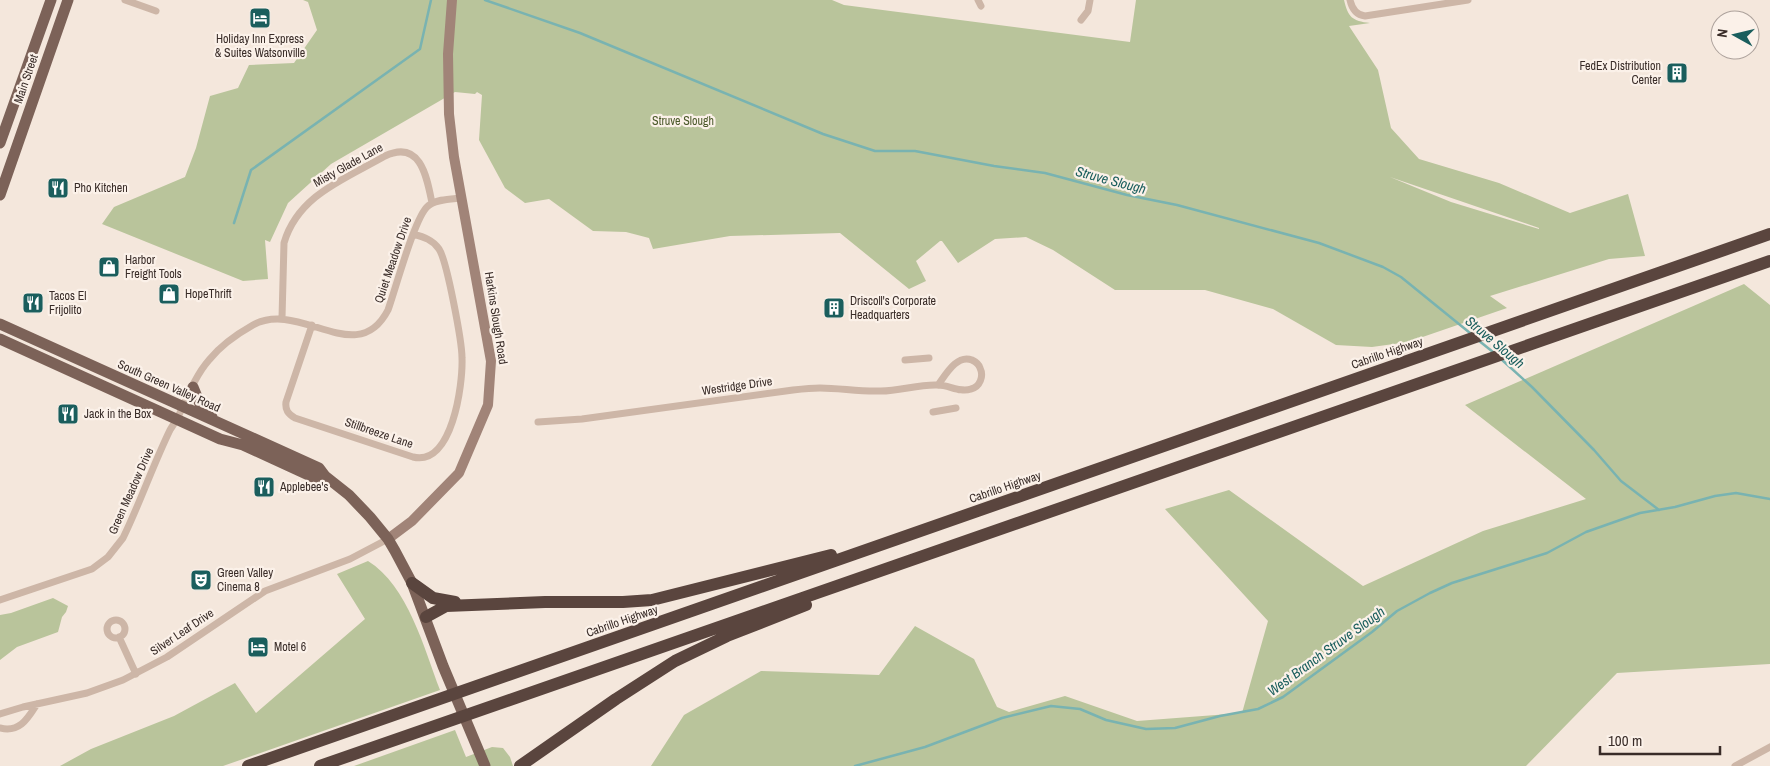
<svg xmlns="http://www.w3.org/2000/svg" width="1770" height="766" viewBox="0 0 1770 766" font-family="'Archivo Narrow',sans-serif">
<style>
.green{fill:#b9c49b;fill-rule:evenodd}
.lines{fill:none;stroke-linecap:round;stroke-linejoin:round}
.stream{stroke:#79b3b1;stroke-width:2.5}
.street{stroke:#cdb6a7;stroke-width:7}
.secondary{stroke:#a18478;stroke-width:10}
.primary{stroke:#7c6258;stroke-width:11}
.highway{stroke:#5a453e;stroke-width:12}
.labels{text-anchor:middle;stroke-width:4.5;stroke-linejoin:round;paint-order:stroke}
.poi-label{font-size:12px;fill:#392c28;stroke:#fbf1e9;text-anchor:start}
.street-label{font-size:12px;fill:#392c28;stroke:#fbf1e9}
.park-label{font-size:12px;fill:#4b592a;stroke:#fbf1e9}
.water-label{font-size:14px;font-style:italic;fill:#1a5e5d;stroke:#fbf1e9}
</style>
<rect width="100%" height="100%" fill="#f4e7dc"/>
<path class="green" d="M 303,0 L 832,0 L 844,5 L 1130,42 L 1136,0 L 1344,0 C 1348,17 1352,21 1370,23 L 1349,26 L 1378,70 L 1391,128 L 1419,159 L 1499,183 L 1570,213 L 1628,194 L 1645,256 L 1609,259 L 1490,296 L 1507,308 L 1408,342 L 1372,347 L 1336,345 L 1273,309 L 1205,290 L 1115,290 L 1053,250 L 1026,237 L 995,239 L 958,263 L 942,241 L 940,241 L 916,261 L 926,281 L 909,289 L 840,233 L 730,236 L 653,249 L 649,238 L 626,232 L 593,231 L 549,199 L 525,203 L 505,188 L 479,140 L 482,95 L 477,92 L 475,94 L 455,92 L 331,164 L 288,203 L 270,242 L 265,240 L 268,279 L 243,281 L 102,224 L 114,207 L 185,177 L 196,148 L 210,96 L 238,88 L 249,65 L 294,63 L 317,30 L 308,2 ZM 1390,177 L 1539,228 L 1539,229 L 1451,202 Z
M 1744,284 L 1770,305 L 1770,664 L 1617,673 L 1526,766 L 651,766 L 684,715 L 761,671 L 879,675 L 915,626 L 974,659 L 997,707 L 1009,712 L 1065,696 L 1137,721 L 1242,713 L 1268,621 L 1165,509 L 1229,490 L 1363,586 L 1483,531 L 1586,499 L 1465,405 Z
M 368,561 C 408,586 424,648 440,690 L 223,766 L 60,766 L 91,749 L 174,716 L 235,683 L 256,713 L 365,619 L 337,574 Z
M 53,598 L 68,606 L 66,612 L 62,617 L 58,632 L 17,647 L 0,660 L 0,615 L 11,613 Z
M 455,730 L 466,757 L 492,747 L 503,748 L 510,757 L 513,766 L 354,766 Z"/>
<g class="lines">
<path class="stream" d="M 485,0 L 580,33 L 823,134 L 875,151 L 915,151 L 994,166 L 1045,173 L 1127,195 L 1177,205 L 1319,243 L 1383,267 L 1401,277 L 1470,333
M 234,223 L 251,170 L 420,49 L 431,0
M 1478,340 L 1493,352
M 1501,359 L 1532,387 L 1594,450 L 1621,481 L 1659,510
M 855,766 L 925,747 L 1002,718 L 1051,706 L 1080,709 L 1106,720 L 1146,729 L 1175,728 L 1220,716 L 1258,709 L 1283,697 L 1372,632 L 1397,611 L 1430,593 L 1452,583 L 1547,553 L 1586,532 L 1640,513 L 1675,507 L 1715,496 L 1736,493 L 1770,499"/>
<path class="street" d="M 125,0 L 156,11
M 978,0 L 981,6
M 1350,0 C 1352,9 1356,15 1365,16 L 1468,0
M 1081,20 L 1088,11 L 1090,0
M 282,318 L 284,243 C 298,195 345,179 385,156 C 421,139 427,178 432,203
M 312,325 L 286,402 C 285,410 288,414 295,418 L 413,457 C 452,467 463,385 462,358 C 462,342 447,261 439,249 C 433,240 424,237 413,234
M 905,360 L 929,358
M 933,412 L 956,408
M 538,422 L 582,419 L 793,390 C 802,389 811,388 820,388 C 840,388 860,392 881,391 C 900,391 919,384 938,385 C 949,385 960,393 971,389 C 980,387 984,376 980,368 C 979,364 976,362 972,360 C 957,354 946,374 938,385
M 0,600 L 92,569 L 108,557 L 123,538 C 140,503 153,465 170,430 C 173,425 176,421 178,417 C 187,398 195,376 209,360 C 221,345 237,334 253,325 C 300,299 357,370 388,310 C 395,291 415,216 428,206 C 436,199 451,199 461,198
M107 629a9 9 0 1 1 18 0a9 9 0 1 1-18 0Z
M 119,637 L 136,674
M 0,714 L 23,707 L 87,693 L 123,680 L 167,657 L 265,591 L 350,559 L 388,539
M 0,728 C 20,733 28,718 37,704
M 1735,766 L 1770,747"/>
<path class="secondary" d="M 388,539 L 412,521 L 459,473 L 488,405 L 491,361 L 454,157 L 449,114 L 448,54 L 452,0"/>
<path class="primary" d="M 0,143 L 51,0
M 0,195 L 68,0
M 0,324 L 319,468 L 325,476 L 349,495 L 370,517 L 388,539 L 395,551 L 412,583 L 443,666 L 485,766
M 0,339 L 220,439 L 243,445 L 315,478 L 325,476
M 193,387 L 200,404 L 212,417"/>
<path class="highway" d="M 412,583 L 433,598 L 455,602
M 426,617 L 446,606 L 545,602 L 623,602 L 652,600 L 831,555
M 248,766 L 1770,234
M 320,766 L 1770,261
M 520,766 L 616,699 L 675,661 L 727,636 L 806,605"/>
</g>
<defs>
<g id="hotel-square" transform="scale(1.125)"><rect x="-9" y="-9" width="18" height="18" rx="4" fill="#1a5e5d" stroke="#fbf1e9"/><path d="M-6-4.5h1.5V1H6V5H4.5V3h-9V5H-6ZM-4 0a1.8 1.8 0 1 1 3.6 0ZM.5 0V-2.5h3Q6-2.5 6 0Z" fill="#fff"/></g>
<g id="building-square" transform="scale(1.125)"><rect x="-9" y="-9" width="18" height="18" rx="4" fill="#1a5e5d" stroke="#fbf1e9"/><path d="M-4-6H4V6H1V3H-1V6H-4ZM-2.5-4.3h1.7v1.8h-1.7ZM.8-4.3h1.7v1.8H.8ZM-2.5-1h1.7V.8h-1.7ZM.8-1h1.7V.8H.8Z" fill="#fff"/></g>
<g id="restaurant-square" transform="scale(1.125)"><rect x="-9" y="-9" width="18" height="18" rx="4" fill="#1a5e5d" stroke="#fbf1e9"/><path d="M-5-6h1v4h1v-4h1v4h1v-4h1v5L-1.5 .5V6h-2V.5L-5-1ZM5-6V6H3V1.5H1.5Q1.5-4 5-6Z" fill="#fff"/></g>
<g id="shop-square" transform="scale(1.125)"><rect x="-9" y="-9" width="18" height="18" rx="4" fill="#1a5e5d" stroke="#fbf1e9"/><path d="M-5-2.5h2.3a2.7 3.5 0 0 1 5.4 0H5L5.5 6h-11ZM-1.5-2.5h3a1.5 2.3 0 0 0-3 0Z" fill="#fff"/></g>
<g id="theatre-square" transform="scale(1.125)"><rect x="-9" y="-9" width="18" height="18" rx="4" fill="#1a5e5d" stroke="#fbf1e9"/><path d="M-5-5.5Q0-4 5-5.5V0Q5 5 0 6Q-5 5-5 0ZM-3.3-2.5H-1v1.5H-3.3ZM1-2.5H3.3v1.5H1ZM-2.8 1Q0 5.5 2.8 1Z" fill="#fff"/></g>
</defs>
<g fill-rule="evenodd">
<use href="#hotel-square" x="260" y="18"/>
<use href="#building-square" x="1677" y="73"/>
<use href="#restaurant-square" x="58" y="188"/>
<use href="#shop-square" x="109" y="267"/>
<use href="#shop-square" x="169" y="294"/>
<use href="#restaurant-square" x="33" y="303"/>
<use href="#building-square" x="834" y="308"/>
<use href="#restaurant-square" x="68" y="414"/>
<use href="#restaurant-square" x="264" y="487"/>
<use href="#theatre-square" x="201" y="580"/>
<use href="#hotel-square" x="258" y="647"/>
</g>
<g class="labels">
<g class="poi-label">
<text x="260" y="43" text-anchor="middle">Holiday Inn Express<tspan x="260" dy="14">&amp; Suites Watsonville</tspan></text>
<text x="1661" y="70" text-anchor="end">FedEx Distribution<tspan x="1661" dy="14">Center</tspan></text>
<text x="74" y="192">Pho Kitchen</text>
<text x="125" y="264">Harbor<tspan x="125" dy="14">Freight Tools</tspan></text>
<text x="185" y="298">HopeThrift</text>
<text x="49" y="300">Tacos El<tspan x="49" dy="14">Frijolito</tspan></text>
<text x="850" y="305">Driscoll's Corporate<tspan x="850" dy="14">Headquarters</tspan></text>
<text x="84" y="418">Jack in the Box</text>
<text x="280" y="491">Applebee's</text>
<text x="217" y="577">Green Valley<tspan x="217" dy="14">Cinema 8</tspan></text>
<text x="274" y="651">Motel 6</text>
</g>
<g class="street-label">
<text transform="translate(26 79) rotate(-71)" y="4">Main Street</text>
<text transform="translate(348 165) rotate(-29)" y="4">Misty Glade Lane</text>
<text transform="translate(393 260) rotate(-71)" y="4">Quiet Meadow Drive</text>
<text transform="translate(496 318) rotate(81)" y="4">Harkins Slough Road</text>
<text transform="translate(1387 353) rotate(-19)" y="4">Cabrillo Highway</text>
<text transform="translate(169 386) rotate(24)" y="4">South Green Valley Road</text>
<text transform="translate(737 386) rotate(-8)" y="4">Westridge Drive</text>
<text transform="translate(379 433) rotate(19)" y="4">Stillbreeze Lane</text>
<text transform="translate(1005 487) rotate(-19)" y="4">Cabrillo Highway</text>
<text transform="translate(131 491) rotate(-66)" y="4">Green Meadow Drive</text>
<text transform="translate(622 621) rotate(-19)" y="4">Cabrillo Highway</text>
<text transform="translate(182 632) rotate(-34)" y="4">Silver Leaf Drive</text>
</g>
<g class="park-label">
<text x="683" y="125">Struve Slough</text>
</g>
<g class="water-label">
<text transform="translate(1111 180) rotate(15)" y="5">Struve Slough</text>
<text transform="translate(1495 342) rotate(40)" y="5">Struve Slough</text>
<text transform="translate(1326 651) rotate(-36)" y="5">West Branch Struve Slough</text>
</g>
</g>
<g transform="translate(1735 35) rotate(278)"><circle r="24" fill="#fbf1e9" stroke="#ada29c"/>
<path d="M0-4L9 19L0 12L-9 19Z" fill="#1a5e5d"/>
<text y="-8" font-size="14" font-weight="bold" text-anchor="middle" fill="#392c28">N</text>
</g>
<path d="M1600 746v8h120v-8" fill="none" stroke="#392c28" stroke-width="2.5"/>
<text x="1608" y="746" font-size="15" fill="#392c28" stroke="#fbf1e9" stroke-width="4" paint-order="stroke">100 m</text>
</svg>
